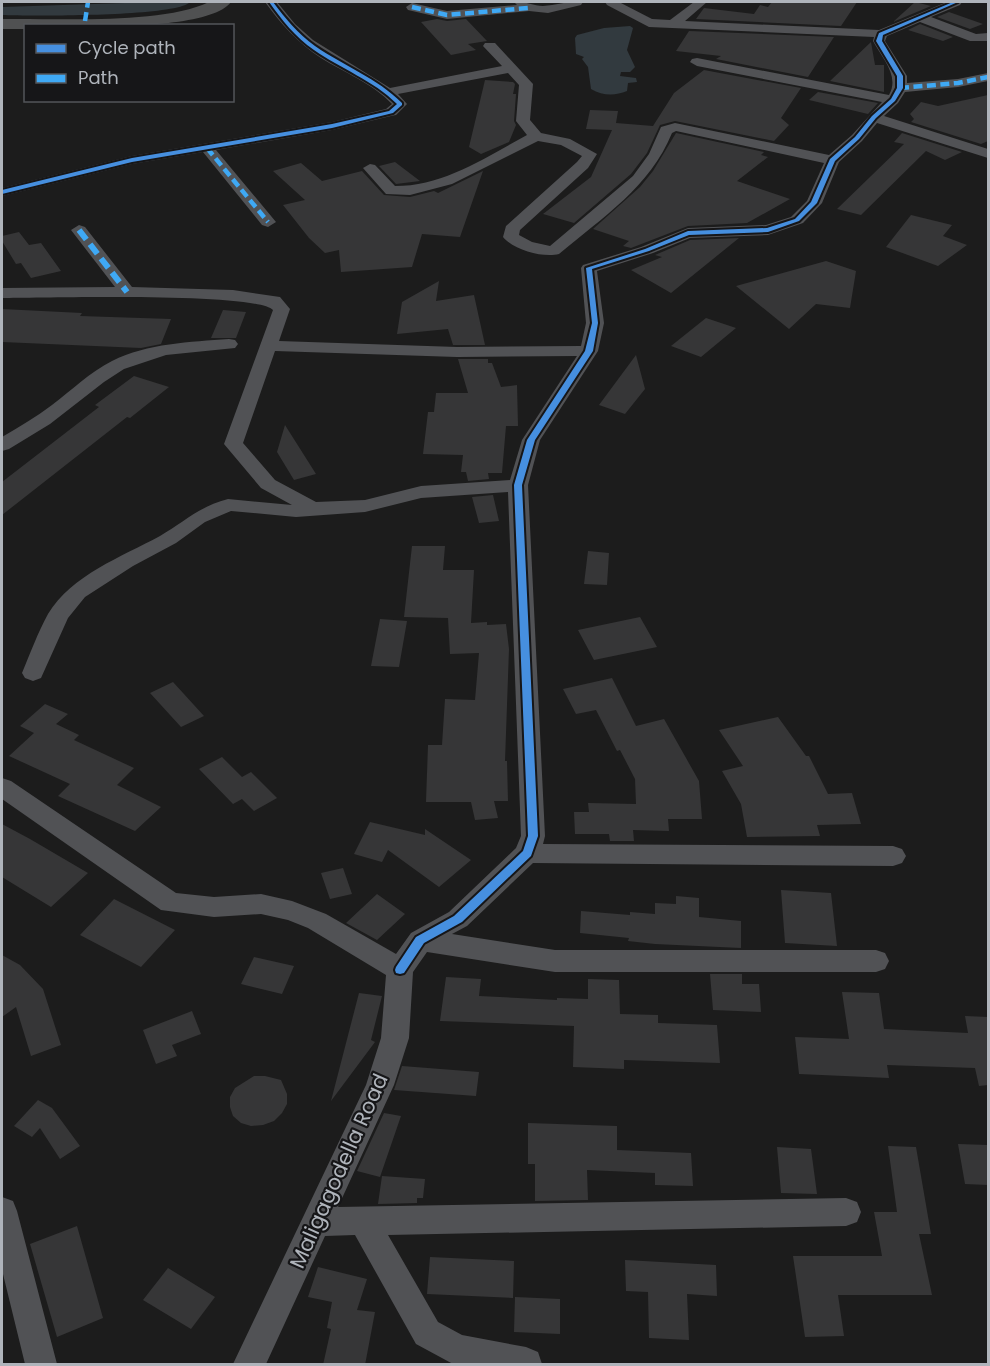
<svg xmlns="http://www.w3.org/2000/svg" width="990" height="1366" viewBox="0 0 990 1366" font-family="Poppins,sans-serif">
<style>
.water{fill:#323a3f}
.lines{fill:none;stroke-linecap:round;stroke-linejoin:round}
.canal{fill:#323a3f;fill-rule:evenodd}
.building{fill:#363637}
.street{fill:#515255;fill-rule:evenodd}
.secondary{fill:#505152;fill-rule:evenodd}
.quiet-far1{stroke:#3fa9f5;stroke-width:4.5;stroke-dasharray:9 4.5;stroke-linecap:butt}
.quiet{stroke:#3fa9f5;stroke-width:6;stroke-dasharray:12 6;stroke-linecap:butt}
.cycleway-casing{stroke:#161618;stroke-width:4}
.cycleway{fill:#468fdf;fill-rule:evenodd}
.labels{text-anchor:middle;stroke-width:4.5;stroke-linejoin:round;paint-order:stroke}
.near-street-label{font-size:21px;fill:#afb4bb;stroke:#161618}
</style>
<rect width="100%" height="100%" fill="#1c1c1c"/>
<path class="water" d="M 630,26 L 633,28 L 627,50 L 635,67 L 630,72 L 621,72 L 620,76 L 636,78 L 637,82 L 628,83 L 627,91 C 615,96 603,96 591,89 L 588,67 L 582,59 L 584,57 L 576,54 L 575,38 L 577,35 L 604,28 Z"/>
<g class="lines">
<path class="canal" d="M 155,2 L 190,2 C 177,17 29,16 2,15 L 2,7 Z"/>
</g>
<path class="building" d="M 772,2 L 857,2 L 841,26 L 696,19 L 704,8 L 754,14 L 760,5 L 768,7 Z
M 915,2 L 931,6 L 893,22 Z
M 949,12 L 983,24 L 970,29 L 937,17 Z
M 437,19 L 447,21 L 466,19 L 487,41 L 468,44 L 476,50 L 451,55 L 421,22 Z
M 920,24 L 953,37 L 943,41 L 908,30 Z
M 689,31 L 834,37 L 808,77 L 716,59 L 721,56 L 676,51 Z
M 871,42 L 875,65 L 884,65 L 884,92 L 830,81 Z
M 704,70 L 801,88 L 781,118 L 789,125 L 774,141 L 675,121 L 660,125 L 647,153 L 631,174 L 574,223 L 543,214 L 591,177 L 612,130 L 586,129 L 590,110 L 618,111 L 616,123 L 653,126 L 674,93 Z
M 485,80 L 513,82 L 515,84 L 513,94 L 516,94 L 514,121 L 516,125 L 509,142 L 481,154 L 469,147 Z
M 818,92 L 878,103 L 868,114 L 809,100 Z
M 988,95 L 988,141 L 981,144 L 911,122 L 914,119 L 910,114 L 921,102 L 938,106 Z
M 676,133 L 764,152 L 761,155 L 768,157 L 737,181 L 790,199 L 747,223 L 688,226 L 631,248 L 623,246 L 629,241 L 593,229 L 640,187 L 653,171 Z
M 902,133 L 962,152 L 945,160 L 926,151 L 861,215 L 837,209 L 904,144 L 894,142 Z
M 395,162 L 420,181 L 396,184 L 379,166 Z
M 301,163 L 322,181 L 362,171 L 384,195 L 410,197 L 434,191 L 438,193 L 483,171 L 460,237 L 422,234 L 412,267 L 341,272 L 339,250 L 325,253 L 309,238 L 283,205 L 305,200 L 273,171 Z
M 911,215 L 952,225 L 943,236 L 967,245 L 938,266 L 886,247 Z
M 19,232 L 29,245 L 41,243 L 61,271 L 31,278 L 21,263 L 16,264 L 2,241 L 2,236 Z
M 739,238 L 671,293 L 631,270 L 662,257 L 655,255 L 690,240 Z
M 826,261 L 856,271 L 850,308 L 816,304 L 789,329 L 736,286 Z
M 439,281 L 436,301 L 474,295 L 485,345 L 453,345 L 448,329 L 397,334 L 402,302 Z
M 2,309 L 82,313 L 80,316 L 171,319 L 161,344 L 141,348 L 2,342 Z
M 223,310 L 246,312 L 236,338 L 211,338 Z
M 706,318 L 736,328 L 701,357 L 671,346 Z
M 636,355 L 645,389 L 625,414 L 599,405 Z
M 458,359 L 488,359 L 488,363 L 492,363 L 501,387 L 517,385 L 518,426 L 506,426 L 502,473 L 488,473 L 489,479 L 468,481 L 466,472 L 461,472 L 463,455 L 423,454 L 428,412 L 434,412 L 436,393 L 468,393 Z
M 134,376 L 169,387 L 130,418 L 127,417 L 2,515 L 2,482 L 99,407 L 95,405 Z
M 285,425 L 316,474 L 294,480 L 277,452 Z
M 493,495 L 499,521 L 479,523 L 472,497 Z
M 412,546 L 445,546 L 443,570 L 474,570 L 471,623 L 487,622 L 487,625 L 506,624 L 509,649 L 505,761 L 507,761 L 508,801 L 494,801 L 498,818 L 475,820 L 471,802 L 426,802 L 428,745 L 442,745 L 445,699 L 475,700 L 479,653 L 450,654 L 448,618 L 404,617 Z
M 588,551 L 609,553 L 607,585 L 584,584 Z
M 640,617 L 657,647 L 594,660 L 578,630 Z
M 380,619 L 407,621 L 399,667 L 371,666 Z
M 612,678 L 636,726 L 664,719 L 699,781 L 702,819 L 668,819 L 669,831 L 633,830 L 634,841 L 610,841 L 609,834 L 575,834 L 574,812 L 589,812 L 588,803 L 636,804 L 635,779 L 620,750 L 617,751 L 596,710 L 576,714 L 563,689 Z
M 173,682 L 204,716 L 181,727 L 150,693 Z
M 45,704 L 68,714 L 56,724 L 79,735 L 74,740 L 134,768 L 117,785 L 161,807 L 135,831 L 58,796 L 70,784 L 9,756 L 34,733 L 20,726 Z
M 778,717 L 806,756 L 809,756 L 828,794 L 852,793 L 861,824 L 817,825 L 820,836 L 747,837 L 741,804 L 722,771 L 743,766 L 719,730 Z
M 222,757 L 242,777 L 251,772 L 277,798 L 254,811 L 242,799 L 233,804 L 199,769 Z
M 370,822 L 425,835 L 425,829 L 471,860 L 439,887 L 388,850 L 382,862 L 354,854 Z
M 2,824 L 30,839 L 88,873 L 51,907 L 2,877 Z
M 343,868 L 352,894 L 330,899 L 321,873 Z
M 781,890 L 831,893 L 837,946 L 785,943 Z
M 377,894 L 405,914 L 377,940 L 346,923 Z
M 676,896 L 699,898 L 699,917 L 741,921 L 741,948 L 655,944 L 628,941 L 629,938 L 580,933 L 581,911 L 630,915 L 630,912 L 655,914 L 655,903 L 676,904 Z
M 114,899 L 175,930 L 141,967 L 80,935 Z
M 2,955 L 20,965 L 43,989 L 61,1045 L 31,1056 L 16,1007 L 2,1017 Z
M 254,957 L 294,966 L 282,994 L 241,984 Z
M 710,974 L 742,974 L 742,984 L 759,984 L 761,1012 L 713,1010 Z
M 446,977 L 481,979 L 479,996 L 557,1000 L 557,998 L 588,999 L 588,979 L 619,980 L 620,1014 L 658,1015 L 658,1023 L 717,1025 L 720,1063 L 624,1060 L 624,1069 L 573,1067 L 574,1026 L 440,1021 Z
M 842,992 L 879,993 L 884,1029 L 968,1033 L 965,1016 L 988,1017 L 988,1085 L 979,1086 L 975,1068 L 887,1065 L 889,1078 L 799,1074 L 795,1037 L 849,1039 Z
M 359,993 L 382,996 L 371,1040 L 375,1042 L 331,1101 Z
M 192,1011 L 201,1034 L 172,1045 L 177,1056 L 156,1064 L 143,1030 Z
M 402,1066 L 479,1072 L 476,1096 L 394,1090 Z
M 254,1076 L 265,1076 L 281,1080 L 287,1094 L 287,1104 L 282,1113 L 274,1121 L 263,1125 L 251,1126 L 241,1123 L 233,1116 L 230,1107 L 230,1097 L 235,1088 Z
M 38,1100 L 52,1108 L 80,1146 L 60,1159 L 40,1128 L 32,1137 L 14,1126 Z
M 384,1113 L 401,1116 L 380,1177 L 357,1171 Z
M 528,1123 L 617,1126 L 617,1150 L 691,1153 L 693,1186 L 655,1185 L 655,1173 L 587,1170 L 588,1200 L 535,1201 L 535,1164 L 528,1164 Z
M 958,1144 L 988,1145 L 988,1185 L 965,1184 Z
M 888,1146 L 916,1147 L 931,1234 L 919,1234 L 932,1295 L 838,1295 L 844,1336 L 805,1337 L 793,1256 L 882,1256 L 874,1212 L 897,1212 Z
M 777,1147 L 811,1149 L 817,1194 L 781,1193 Z
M 382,1176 L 425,1179 L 423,1198 L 417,1198 L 417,1203 L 378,1204 Z
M 77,1226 L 103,1318 L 57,1337 L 30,1244 Z
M 430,1257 L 514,1261 L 513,1298 L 427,1294 Z
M 625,1260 L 716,1265 L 717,1296 L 687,1294 L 689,1340 L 649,1338 L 648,1292 L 626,1291 Z
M 318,1267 L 367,1279 L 357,1310 L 375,1312 L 365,1365 L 323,1365 L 331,1329 L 327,1328 L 332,1302 L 308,1297 Z
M 168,1268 L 215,1297 L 191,1329 L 143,1300 Z
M 515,1297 L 560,1299 L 560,1334 L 514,1332 Z"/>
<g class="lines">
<path class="street" d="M 265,2 L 277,2 L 295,24 L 313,40 L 390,88 L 502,66 L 483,46 L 485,43 L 495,43 L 533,84 L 530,120 L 541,133 L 570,139 L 597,154 L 588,168 L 520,230 L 519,235 L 532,242 L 550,246 L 633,176 L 649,154 L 661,127 L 675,123 L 829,155 L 852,135 L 882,102 L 697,66 L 690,62 L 692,59 L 697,58 L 889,95 C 900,76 882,58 873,41 L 874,37 L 649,27 L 607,5 L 605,2 L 619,2 L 652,19 L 670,20 L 694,2 L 707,2 L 685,21 L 879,30 L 947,2 L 962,2 L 960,5 L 931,17 L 976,34 L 988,33 L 988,41 L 970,41 L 920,22 L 887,36 L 885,41 L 907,76 L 907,83 L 958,79 L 988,73 L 988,81 L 958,87 L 905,92 L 898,103 L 884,116 L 988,149 L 988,158 L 877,123 L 862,141 L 839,162 L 822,203 L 803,223 L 768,235 L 690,238 L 653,253 L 597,271 L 604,323 L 598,351 L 540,440 L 528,485 L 545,836 L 543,844 L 893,846 L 902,849 L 906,856 L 902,863 L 893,866 L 533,863 L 467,926 L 452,934 L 555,950 L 876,950 L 885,953 L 889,961 L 885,969 L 876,972 L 555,972 L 427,952 L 413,972 L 409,1038 L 394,1085 L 338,1207 L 846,1198 L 857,1202 L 861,1212 L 857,1222 L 846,1226 L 388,1235 L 438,1322 L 462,1335 L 526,1347 L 538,1352 L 542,1364 L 453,1364 L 416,1344 L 355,1235 L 325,1236 L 266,1364 L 233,1364 L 366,1085 L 381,1038 L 386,975 L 308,928 L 288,920 L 261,914 L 214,917 L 161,910 L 2,799 L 2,778 L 11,781 L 176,893 L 214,897 L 261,894 L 292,901 L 326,914 L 396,954 L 411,933 L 449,912 L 516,848 L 521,836 L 508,492 L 421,498 L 365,512 L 296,517 L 231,511 L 205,522 L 176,543 L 133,566 L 85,597 L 68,618 L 41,678 L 33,681 L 25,678 L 22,673 C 30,654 38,632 48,614 C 72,575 121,557 160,536 C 184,522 200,506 228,499 L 292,505 L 261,488 L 224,444 L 273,310 C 255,292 40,298 2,298 L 2,288 L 115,287 L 71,230 L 79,225 L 85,227 L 132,287 L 233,290 L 280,297 L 290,309 L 279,341 L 457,347 L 581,346 L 586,323 L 581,268 L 583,265 L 641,247 L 688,228 L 766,225 L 791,217 L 807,201 L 824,163 L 676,131 L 672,133 C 650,187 603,217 559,254 C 543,258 514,250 503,237 L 506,226 L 577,162 L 582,156 L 561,145 L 538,141 L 452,184 L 410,195 L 386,194 L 363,168 L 370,164 L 375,165 L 395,186 C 444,186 486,157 527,135 L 516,121 L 519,85 L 508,73 L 398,94 L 407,104 L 396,115 L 391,116 L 332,130 L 216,150 L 276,222 L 268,227 L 262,225 L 203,152 L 132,164 L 2,196 L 2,188 L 132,156 L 332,122 L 386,109 L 392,104 C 372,83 345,73 321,58 C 298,43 281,24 265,2 ZM 275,351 L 457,357 L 577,356 L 522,440 L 510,480 L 421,486 L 365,500 L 316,502 L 275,480 L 243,443 Z
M 514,2 C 524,1 533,6 543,6 C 557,5 569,1 583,2 L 581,5 L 548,13 L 529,11 L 447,19 L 408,10 L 406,7 L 412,3 L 447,11 L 517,5 Z
M 229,339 L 235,340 L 238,344 L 235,348 L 166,355 L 124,369 L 104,382 L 50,424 L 9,449 L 2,451 L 2,437 C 19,427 36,417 52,405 C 72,390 90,372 112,361 C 148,343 190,342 229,339 Z
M 2,1197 L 13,1201 L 17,1211 L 57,1364 L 25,1364 L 2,1270 Z"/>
<path class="secondary" d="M 209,2 L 231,2 C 208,33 65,26 26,26 L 26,29 L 2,29 L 2,19 C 58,18 161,25 209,2 Z"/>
<path class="quiet-far1" d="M 412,7 L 447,15 L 528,8
M 85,21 L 88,2
M 900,88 L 958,83 L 988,77
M 207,148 L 268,222"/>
<path class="quiet" d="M 79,230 L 127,292"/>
<g class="cycleway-casing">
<path id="cycleway" d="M 269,2 L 273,2 C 285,18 298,34 315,46 C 344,66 377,78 402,103 L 402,105 L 393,113 L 332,128 L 132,162 L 2,194 L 2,190 L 132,158 L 332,124 L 389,111 L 397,104 C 373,80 341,69 314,50 C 295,37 282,20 269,2 Z
M 953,2 L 958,2 L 883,35 L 882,41 L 903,76 L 903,88 L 895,101 L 876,118 L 859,139 L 835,161 L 817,203 L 799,221 L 768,232 L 689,235 L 649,251 L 592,269 L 598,323 L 593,351 L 535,440 L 522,485 L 538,836 L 531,856 L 462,922 L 424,943 L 404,973 L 400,974 L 396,973 L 395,970 L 396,967 L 416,937 L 454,916 L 523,851 L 528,836 L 514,485 L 527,440 L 585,351 L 592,323 L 586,268 L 645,249 L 688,231 L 767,228 L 795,219 L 811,202 L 830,159 L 855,137 L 872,116 L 891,99 L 897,88 L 897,76 L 876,41 L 879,33 Z"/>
</g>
<use href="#cycleway" class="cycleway"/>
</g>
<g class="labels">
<g class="near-street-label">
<text transform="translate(339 1171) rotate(-66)" y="7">Maligagodella Road</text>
</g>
</g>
<rect width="990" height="1366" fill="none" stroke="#afb4bb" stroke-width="6"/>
<rect x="24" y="24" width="210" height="78" fill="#161618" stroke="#535559" stroke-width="1.5"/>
<rect x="36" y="44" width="30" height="9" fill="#468fdf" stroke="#535559" stroke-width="1.5"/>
<text x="78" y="54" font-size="18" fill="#afb4bb">Cycle path</text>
<rect x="36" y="74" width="30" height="9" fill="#3fa9f5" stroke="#535559" stroke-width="1.5"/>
<text x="78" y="84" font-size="18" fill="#afb4bb">Path</text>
</svg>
